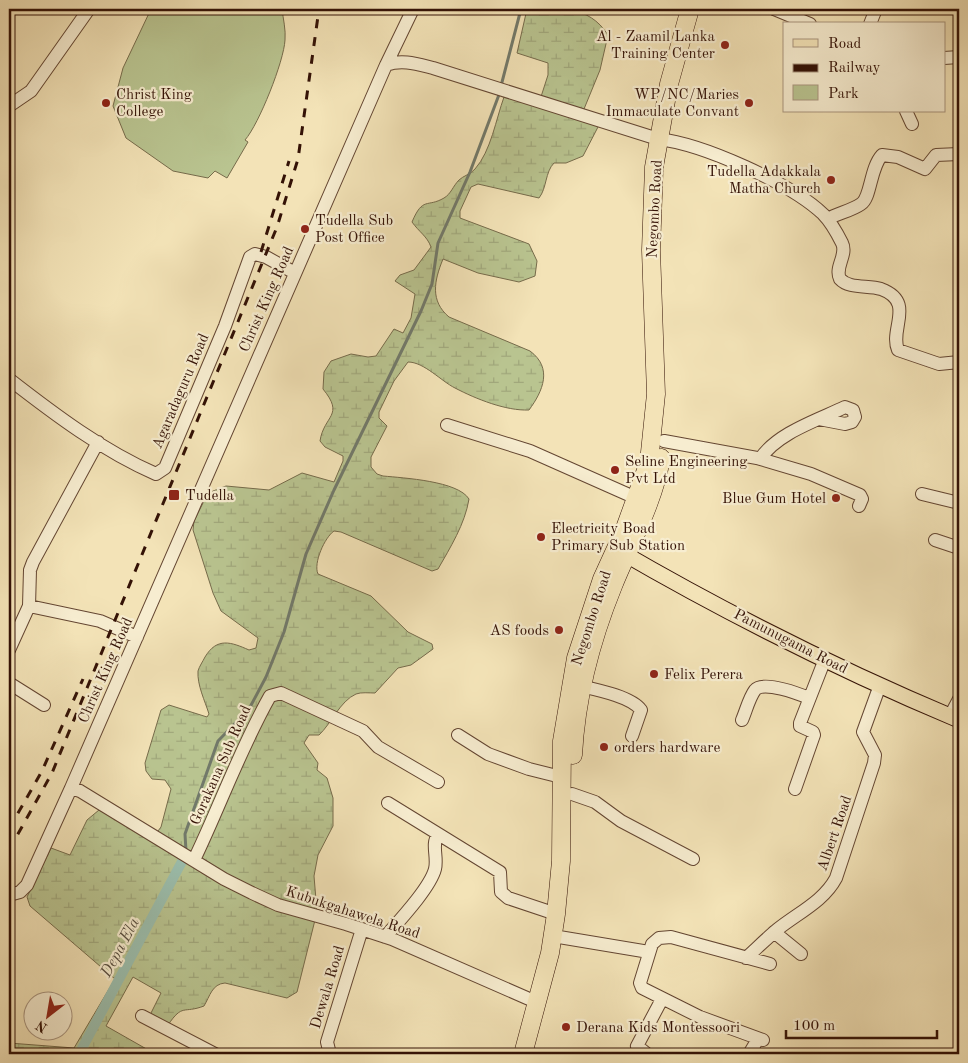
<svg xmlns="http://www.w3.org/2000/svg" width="968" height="1063" viewBox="0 0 968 1063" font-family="'Old Standard TT',serif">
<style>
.wetland{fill:url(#wetland-marsh);stroke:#766b4b}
.park{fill:#b9c490;stroke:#766b4b}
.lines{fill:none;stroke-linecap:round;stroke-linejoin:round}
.stream{stroke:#72796a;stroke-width:3}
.canal{stroke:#9bbead;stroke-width:10}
.minor-casing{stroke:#644632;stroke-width:14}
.major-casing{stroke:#341206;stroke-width:17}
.highway-casing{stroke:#341206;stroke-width:19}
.minor{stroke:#f7edd0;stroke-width:12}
.major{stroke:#f3e3b7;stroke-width:15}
.highway{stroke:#f3e3b7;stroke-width:18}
.rail{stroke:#341206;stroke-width:3;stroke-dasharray:9 9;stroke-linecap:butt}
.poi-dot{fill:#8f2418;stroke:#f7edd0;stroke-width:2}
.labels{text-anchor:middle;stroke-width:4.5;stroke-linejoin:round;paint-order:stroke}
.poi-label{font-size:15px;fill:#341206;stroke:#f7edd0;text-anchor:start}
.street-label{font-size:15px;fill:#341206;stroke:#f7edd0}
.water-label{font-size:16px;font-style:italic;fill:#584e40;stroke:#f7edd0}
</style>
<defs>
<pattern id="wetland-marsh" width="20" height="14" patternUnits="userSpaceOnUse" patternTransform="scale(1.25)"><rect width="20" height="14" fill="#b9c490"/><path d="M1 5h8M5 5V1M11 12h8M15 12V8" fill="none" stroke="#a0a77b"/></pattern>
</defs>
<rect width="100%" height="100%" fill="#f3e3b7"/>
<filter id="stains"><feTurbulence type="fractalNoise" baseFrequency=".004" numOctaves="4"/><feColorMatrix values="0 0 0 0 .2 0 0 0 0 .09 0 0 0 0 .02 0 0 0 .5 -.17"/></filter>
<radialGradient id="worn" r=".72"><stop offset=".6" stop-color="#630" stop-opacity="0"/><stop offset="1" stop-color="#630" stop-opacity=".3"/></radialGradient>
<path class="wetland" d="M 527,9 C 559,9 588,4 608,35 L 600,70 L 584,109 L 598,127 L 583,156 L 566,163 L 554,163 C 545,172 547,188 539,198 L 478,184 L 471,187 L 460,211 L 460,218 L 529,244 L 537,261 L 535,276 L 519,282 L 478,273 L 443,259 C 434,281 430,301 449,317 L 530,351 C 553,368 543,391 529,410 C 506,411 476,399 455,388 C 441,381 424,362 408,362 L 394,381 L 379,412 L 379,418 L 387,426 L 371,457 L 371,467 L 377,474 L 383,476 C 404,478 458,481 469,499 C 465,524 450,548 438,569 L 432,571 L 341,532 L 334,531 C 325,537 313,563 318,574 L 371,596 L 408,632 L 432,644 L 433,649 L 411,665 L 398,668 L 375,693 C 369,693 361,692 356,694 C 340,701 331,724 319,735 L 309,735 L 304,743 L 318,763 L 317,770 L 327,778 L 333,798 L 333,826 L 318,855 L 314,876 L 317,912 L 297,992 L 287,998 L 225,983 C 212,984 210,996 204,1006 C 183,1014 183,1003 168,1025 L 150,1015 L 161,993 L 133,977 L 106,1026 L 150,1051 L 150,1054 L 9,1054 L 9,1043 L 74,1048 L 115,979 L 30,906 L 27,897 L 51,848 L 70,855 L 87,820 L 99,810 L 152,839 L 161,827 L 171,789 L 165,780 L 152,779 L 146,771 L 145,763 L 161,710 L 169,705 L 207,717 L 209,714 C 205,701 197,685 198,671 C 199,667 203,661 205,657 C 217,637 231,642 249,650 L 256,648 L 258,638 L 221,611 L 213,593 L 193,530 L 194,521 L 208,493 L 226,486 L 269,490 L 302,473 L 334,482 L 343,461 L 343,456 L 325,447 L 320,441 C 324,415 345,416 323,389 L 324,372 L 331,361 L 351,354 L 368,357 L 376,356 L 394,329 L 403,333 L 411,318 L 415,294 L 395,281 L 400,275 L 414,270 L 431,247 C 427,236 419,232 412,222 C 423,196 427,208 444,198 C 451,194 453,186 459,180 C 463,176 471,174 475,169 C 491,151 496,119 504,97 L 538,106 L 548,75 L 548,63 L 517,53 Z"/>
<path class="park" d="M 151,9 L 282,9 C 283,18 286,30 285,40 C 284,61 259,124 245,140 L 248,142 L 227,178 L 215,171 L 208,178 L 173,171 L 126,138 L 113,106 L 123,68 Z"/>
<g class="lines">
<path class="stream" d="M 501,86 L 521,9
M 186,851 L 185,834 L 218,741 L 249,709 L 266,677 L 284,632 L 306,554 L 334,490 L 421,311 L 432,284 L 438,243 L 470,172 L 500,92"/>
<path class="canal" d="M 79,1054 L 186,854"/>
<g class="minor-casing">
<path id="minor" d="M 774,9 L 810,24
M 870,24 L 876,9
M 944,58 L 959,57
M 386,65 L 413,9
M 9,106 L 31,91 L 89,9
M 906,111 L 912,124
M 828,219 C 838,213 851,211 861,204 C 871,198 870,168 882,155 L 898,157 L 925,169 L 936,155 L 959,154
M 9,379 C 54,414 103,451 156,474 L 165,468 L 225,326 L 250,257 L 255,254 L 266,257 L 295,273
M 447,425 L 530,451 L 636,498
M 664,441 L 757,458 L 811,474 L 860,495 L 862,499 L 859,506
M 760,459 C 777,433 818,420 845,407 L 853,410 L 855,417 L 852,422 L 845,424 L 819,419
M 922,494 L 959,503
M 935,540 L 959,548
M 29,606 L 100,621 L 137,637
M 9,650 L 29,606 L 30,570 L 33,562 L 98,442
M 9,683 L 44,705
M 576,685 C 593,689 631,696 641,710 L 632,736
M 950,716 L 959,699
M 742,720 C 746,711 749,698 755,690 C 763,680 799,694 809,698
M 458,735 L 488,754 L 529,769 L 561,777
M 71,788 L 386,65 C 402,59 417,64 433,68 L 658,139 C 703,144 790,183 823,214 C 831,222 837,233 842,243 C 848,255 834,267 840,279 C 849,289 868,285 881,289 C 916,302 889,329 898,350 L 939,364 L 959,362
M 795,789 L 814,735 L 813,732 L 800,726 L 800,723 L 825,659
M 572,794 L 595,802 L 621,821 L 693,859
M 388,803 L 500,872 L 501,892 L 508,898 L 556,914
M 194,860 C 220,806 240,749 270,696 L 281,693 L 363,731 L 378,747 L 438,782
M 9,895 L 20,892 L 27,885 L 71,788 L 80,791 L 224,879 L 252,893 L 278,905 L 346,924 L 392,939 L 536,1002
M 774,932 L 801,954
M 553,936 L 649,952
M 385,937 C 399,921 430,888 435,869 C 438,857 431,844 438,835
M 746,958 C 757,948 767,938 778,929 C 798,913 824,901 836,878 L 874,763 L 875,755 L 863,732 L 880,685
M 142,1016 L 215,1054
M 763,1040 L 700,1017 L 642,988 L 640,983 L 652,944 L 659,938 L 671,937 L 770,964
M 330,1054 L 327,1042 L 362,929
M 647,1054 L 637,1046 L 662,999
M 749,1054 L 758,1039"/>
</g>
<g class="major-casing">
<path id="major" d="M 616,549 C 726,613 842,671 959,720"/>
</g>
<g class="highway-casing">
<path id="highway" d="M 573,755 C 576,698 591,640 613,586 C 629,546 654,502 661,458
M 523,1054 L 550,953 L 556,914 L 561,861 L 562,741 L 576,658 L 602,579 L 624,531 L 649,462 L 656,394 L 651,250 L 654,167 L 669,84 L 690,9"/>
</g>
<use href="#minor" class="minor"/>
<use href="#major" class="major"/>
<use href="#highway" class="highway"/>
<path class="rail" d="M 261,252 L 289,161
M 9,829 L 42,771 L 83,679
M 9,850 L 52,773 L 277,227 L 298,159 L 319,9"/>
</g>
<g class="poi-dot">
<circle cx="725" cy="45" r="5"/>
<circle cx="106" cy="103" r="5"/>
<circle cx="749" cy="103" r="5"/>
<circle cx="831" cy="180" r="5"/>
<circle cx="305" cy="229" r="5"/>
<circle cx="615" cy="470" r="5"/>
<rect x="168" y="489" width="12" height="12" rx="2.5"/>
<circle cx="836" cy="498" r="5"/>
<circle cx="541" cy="537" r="5"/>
<circle cx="559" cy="630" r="5"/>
<circle cx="654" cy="674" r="5"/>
<circle cx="604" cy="747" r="5"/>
<circle cx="566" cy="1027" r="5"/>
</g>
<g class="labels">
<g class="poi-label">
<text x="715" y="41" text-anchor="end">Al - Zaamil Lanka<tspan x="715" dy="17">Training Center</tspan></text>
<text x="116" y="99">Christ King<tspan x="116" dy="17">College</tspan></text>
<text x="739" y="99" text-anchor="end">WP/NC/Maries<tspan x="739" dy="17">Immaculate Convant</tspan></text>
<text x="821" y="176" text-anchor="end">Tudella Adakkala<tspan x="821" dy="17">Matha Church</tspan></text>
<text x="315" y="225">Tudella Sub<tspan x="315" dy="17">Post Office</tspan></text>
<text x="625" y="466">Seline Engineering<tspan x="625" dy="17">Pvt Ltd</tspan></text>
<text x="185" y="500">Tudella</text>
<text x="826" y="503" text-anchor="end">Blue Gum Hotel</text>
<text x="551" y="533">Electricity Boad<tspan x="551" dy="17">Primary Sub Station</tspan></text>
<text x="549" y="635" text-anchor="end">AS foods</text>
<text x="664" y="679">Felix Perera</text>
<text x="614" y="752">orders hardware</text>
<text x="576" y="1032">Derana Kids Montessoori</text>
</g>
<g class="street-label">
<text transform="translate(654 209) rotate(-87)" y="5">Negombo Road</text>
<text transform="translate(266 299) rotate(-66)" y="5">Christ King Road</text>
<text transform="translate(180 391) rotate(-67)" y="5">Agaradaguru Road</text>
<text transform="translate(591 618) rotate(-72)" y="5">Negombo Road</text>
<text transform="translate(791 641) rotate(27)" y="5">Pamunugama Road</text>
<text transform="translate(105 670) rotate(-66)" y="5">Christ King Road</text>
<text transform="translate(220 765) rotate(-66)" y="5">Gorakana Sub Road</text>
<text transform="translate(834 833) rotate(-71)" y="5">Albert Road</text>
<text transform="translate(353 912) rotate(18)" y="5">Kubukgahawela Road</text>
<text transform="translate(327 987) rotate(-73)" y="5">Dewala Road</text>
</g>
<g class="water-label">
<text transform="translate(119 947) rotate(-62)" y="6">Depa Ela</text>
</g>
</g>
<rect width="968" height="1063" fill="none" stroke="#f3e3b7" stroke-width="30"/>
<rect x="10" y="10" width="948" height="1043" fill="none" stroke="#341206" stroke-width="2.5"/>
<rect x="15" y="15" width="938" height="1033" fill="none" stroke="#341206"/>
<rect x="783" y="22" width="162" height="90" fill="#f7edd0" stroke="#a9957f"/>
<rect x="793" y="39" width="25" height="8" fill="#f3e3b7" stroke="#a9957f"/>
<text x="828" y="48" font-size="15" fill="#341206">Road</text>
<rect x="793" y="64" width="25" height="8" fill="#341206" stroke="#a9957f"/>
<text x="828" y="72" font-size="15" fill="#341206">Railway</text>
<rect x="793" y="85" width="25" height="15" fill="#b9c490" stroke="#a9957f"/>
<text x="828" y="98" font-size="15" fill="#341206">Park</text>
<g transform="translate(48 1016) rotate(211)"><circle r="24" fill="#f7edd0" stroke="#a9957f"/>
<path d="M0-4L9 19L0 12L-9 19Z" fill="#8f2418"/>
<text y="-8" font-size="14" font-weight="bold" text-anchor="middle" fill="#341206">N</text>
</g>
<path d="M786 1030v8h151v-8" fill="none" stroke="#341206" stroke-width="2.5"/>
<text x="793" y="1030" font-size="15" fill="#341206" stroke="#f7edd0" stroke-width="4" paint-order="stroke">100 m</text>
<rect width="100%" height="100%" filter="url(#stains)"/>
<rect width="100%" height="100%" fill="url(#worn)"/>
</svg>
